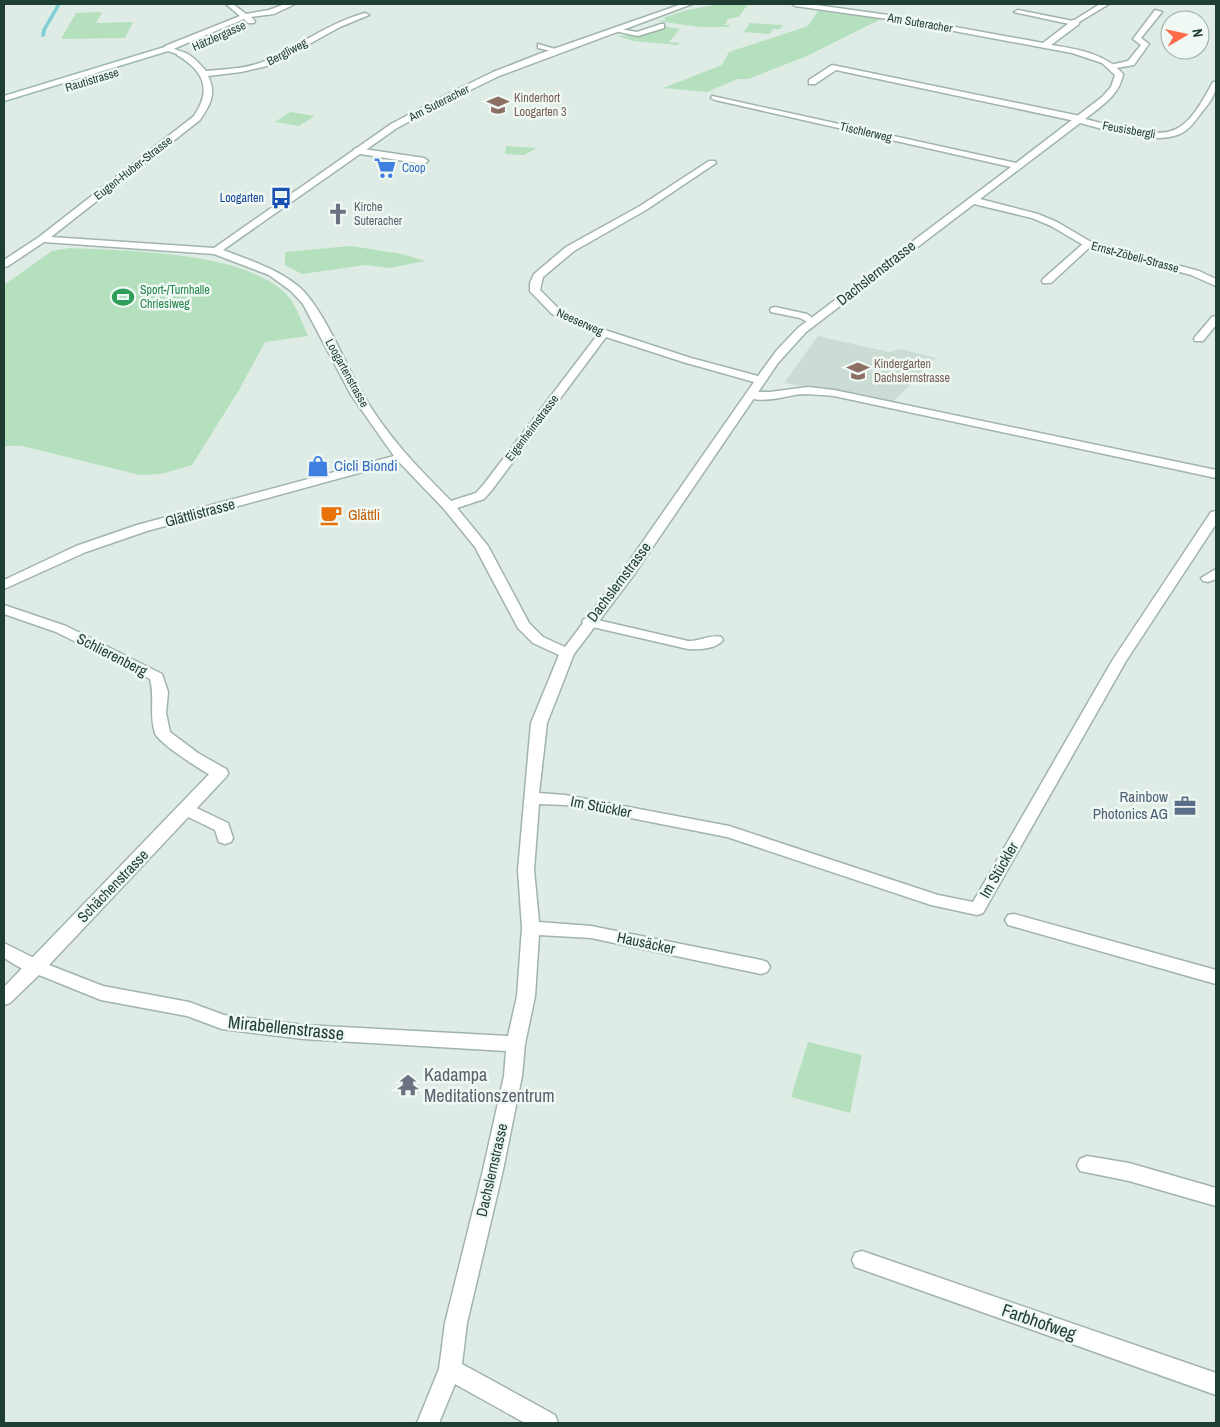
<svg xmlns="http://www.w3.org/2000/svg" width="1220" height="1427" viewBox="0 0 1220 1427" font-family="'Archivo Narrow',sans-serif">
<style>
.built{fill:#ccdcd4}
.green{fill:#b5e0be}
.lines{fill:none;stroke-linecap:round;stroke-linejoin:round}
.stream{fill:#80cfd7;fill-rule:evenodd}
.lane-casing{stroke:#a1b4ac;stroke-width:3}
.street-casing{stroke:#a1b4ac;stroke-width:3}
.secondary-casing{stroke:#9cb9ad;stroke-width:3}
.lane{fill:#fff;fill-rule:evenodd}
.street{fill:#fff;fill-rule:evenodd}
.secondary{fill:#fff;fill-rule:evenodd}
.labels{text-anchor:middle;stroke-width:5;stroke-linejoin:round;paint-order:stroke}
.far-street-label{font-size:12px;fill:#1e3d33;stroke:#eff8f3}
.far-education-label{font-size:12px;fill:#785e54;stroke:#eff8f3;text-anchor:start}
.far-shop-label{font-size:12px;fill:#366cbe;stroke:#eff8f3;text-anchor:start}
.far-transit-label{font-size:12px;fill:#164399;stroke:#eff8f3;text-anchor:end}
.far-worship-label{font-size:12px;fill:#5b616d;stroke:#eff8f3;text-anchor:start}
.far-leisure-label{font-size:12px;fill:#27864d;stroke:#eff8f3;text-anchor:start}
.street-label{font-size:15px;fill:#1e3d33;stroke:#eff8f3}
.shop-label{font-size:15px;fill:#366cbe;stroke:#eff8f3;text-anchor:start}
.food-label{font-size:15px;fill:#c56008;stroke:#eff8f3;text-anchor:start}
.service-label{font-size:15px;fill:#4e5e75;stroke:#eff8f3;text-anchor:end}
.near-street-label{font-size:18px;fill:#1e3d33;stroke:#eff8f3}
.near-worship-label{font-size:18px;fill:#5b616d;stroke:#eff8f3;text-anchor:start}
</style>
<rect width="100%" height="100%" fill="#deece5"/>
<path class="built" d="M 818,336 L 889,352 L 900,349 L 936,358 L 893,402 L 784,383 Z"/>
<path class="green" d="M 720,4 L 748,4 L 739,17 L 728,19 L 725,25 L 731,25 L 728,27 L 700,27 L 657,21 L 667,20 L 663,18 L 687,10 Z
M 818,11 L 881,19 L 807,56 L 748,79 L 738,79 L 707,92 L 663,88 L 722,65 L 729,52 L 808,26 Z
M 102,12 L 96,23 L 133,22 L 125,38 L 61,39 L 76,13 Z
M 750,23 L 783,25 L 780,29 L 773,29 L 769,34 L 744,32 Z
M 663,26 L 680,29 L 669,42 L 680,43 L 678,45 L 633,41 L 617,36 L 643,35 Z
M 290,112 L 315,116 L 299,126 L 275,122 Z
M 506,146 L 537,148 L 524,155 L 505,154 Z
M 351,246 L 402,254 L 425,261 L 390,268 L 366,265 L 302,274 L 285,265 L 285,252 Z
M 69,248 C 128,251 245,251 287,295 C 297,307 302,322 308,336 L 265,342 L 239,390 L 192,465 L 161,474 L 140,475 L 22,446 L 4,446 L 4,285 L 52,251 Z
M 808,1042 L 862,1055 L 850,1113 L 791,1097 Z"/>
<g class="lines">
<path class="stream" d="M 57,4 L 61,4 L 46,30 L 45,36 L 41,37 L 42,30 Z"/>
<g class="lane-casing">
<path id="lane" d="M 1100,4 L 1109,4 L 1074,25 L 1014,12 L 1018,10 L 1073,21 Z
M 1155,10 L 1162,12 L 1141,38 L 1149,44 L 1134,65 L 1110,69 L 1110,65 L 1128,61 L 1141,45 L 1133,39 Z
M 661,24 L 664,24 L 664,28 L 638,36 L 610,30 L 614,28 L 637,32 Z
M 538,44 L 555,49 L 551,51 L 538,48 Z
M 832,65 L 1080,116 L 1084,119 L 1080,122 L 836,70 L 815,84 L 809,84 L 809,80 Z
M 357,148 L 424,158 L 428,161 L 424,164 L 354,153 L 354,149 Z
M 1088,241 L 1091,242 L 1091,246 L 1051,283 L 1043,283 L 1042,281 L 1043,279 L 1085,242 Z
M 775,307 L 807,314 L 818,322 L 813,325 L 800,318 L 771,312 L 770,310 L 771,308 Z
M 808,387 L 834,390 L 1216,470 L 1216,478 L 834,396 C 823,395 812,394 802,394 C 787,395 757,406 746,395 L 752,392 L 770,392 Z
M 1216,569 L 1216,579 L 1208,582 L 1203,581 L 1201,578 Z
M 4,605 L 66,626 L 162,674 L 168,692 L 166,713 L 170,732 L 198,753 L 226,769 L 228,773 L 226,777 C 221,778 218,778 214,777 C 204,772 158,743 155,733 C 149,715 155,697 150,679 L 56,632 L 4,614 Z
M 589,618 L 688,641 C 699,642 710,634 721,637 L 723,640 C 716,649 699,650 688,649 L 584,625 L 582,622 L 584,619 Z
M 186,803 L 228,823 L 233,838 L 231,842 L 225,844 L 219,842 L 215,830 L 180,813 L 178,809 L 180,805 Z
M 1014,914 L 1216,970 L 1216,984 L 1008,925 L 1005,920 L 1008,915 Z
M 4,943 L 42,962 L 45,967 L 42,972 C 29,976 15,964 4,958 Z
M 1087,1156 L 1129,1163 L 1216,1188 L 1216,1206 L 1129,1181 L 1080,1171 L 1077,1165 L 1080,1159 Z
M 862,1251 L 1216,1373 L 1216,1395 L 855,1267 L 852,1260 L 855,1253 Z"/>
</g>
<g class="street-casing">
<path id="street" d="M 226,4 L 233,4 L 246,14 L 269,10 L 285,4 L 295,4 L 274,14 L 251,17 L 255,21 L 254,23 L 248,23 L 244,19 L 171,50 L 165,50 L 165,46 L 240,16 Z
M 682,4 L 692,4 L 499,76 L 452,99 L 397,128 L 223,250 C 249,260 276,268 298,286 C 323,307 345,364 362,393 C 386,435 418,468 451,501 L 476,493 L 484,484 L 598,334 L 552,314 L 530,291 L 530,283 L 534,274 L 566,247 L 640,206 L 709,161 L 715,161 L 716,163 L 646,210 L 574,251 L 543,277 L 540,290 L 560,310 L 608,331 L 691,358 L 758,376 L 777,350 L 798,328 L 1011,167 L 715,100 L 711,98 L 712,96 L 1016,163 L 1102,97 L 1111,87 L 1115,75 L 1102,63 L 1072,53 L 895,20 L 795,6 L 792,4 L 809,4 L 895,16 L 1043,43 L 1073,20 L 1079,20 L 1079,24 L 1051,45 C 1077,49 1105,53 1123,74 C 1120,95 1100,107 1085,119 C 1107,124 1153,139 1174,130 C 1192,123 1204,98 1213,82 L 1216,82 C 1216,95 1210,102 1202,112 C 1196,120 1189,130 1180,134 C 1153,145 1107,130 1080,123 L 980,199 L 1038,214 L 1057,222 L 1091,242 L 1199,271 L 1216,279 L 1216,286 L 1191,275 L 1085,246 L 1051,226 L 1032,218 L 974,204 L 806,332 L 778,363 L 633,576 L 574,654 L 547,723 L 539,793 L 565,795 L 729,826 L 938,895 L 973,902 L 1112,661 L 1211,512 L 1216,511 L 1216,524 L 1126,661 L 983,913 L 977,915 L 931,905 L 727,837 L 565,805 L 539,804 L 534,870 L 539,922 L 591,926 L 761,960 L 767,962 L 770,967 L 767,972 L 761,974 L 591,938 L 539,935 L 535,996 L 525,1044 L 522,1076 L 503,1170 L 467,1323 L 462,1364 L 555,1415 L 558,1423 L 525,1423 L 455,1384 L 439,1423 L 417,1423 L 439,1369 L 445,1323 L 483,1170 L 504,1076 L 506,1051 L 304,1039 L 222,1029 L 187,1016 L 101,1000 L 39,975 L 10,1003 L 4,1005 L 4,987 L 214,769 L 220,768 L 226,769 L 228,773 L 226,777 L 49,965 L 103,986 L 189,1002 L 224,1015 L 304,1025 L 508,1036 L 517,996 L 522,928 L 518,870 L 531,723 L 559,655 L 533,643 L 518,628 L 475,547 L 444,509 L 399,462 L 147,531 L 86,552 L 4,589 L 4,580 L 76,546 L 137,525 L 394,456 L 351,395 L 303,304 L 291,291 L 269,275 L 214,254 L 44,242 L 8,266 L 4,267 L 4,260 L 39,237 L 194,116 C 212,89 204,71 177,55 L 177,51 C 189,51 199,63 206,71 C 226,69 248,69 267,60 C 300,45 329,23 365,13 L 369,15 L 340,27 L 271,65 L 241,72 L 208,76 C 217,93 210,105 200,120 L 51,237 L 214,248 L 391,124 L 446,95 L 493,72 L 539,54 ZM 606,337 L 683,362 L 754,382 L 623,570 L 565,647 L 543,637 L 529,623 L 488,546 L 457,508 L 484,499 L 492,490 Z
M 1216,316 L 1216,325 L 1203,341 L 1195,341 L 1194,339 L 1195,337 L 1212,317 Z"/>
</g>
<g class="secondary-casing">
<path id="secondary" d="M 168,46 L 184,53 L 180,55 L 168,51 L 4,101 L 4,96 Z"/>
</g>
<use href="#lane" class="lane"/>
<use href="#street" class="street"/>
<use href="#secondary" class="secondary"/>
</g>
<defs>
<g id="school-bare" transform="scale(1.725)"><path d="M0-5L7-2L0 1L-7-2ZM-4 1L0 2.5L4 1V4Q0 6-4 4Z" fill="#8d6e63" stroke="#eff8f3" stroke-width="2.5" paint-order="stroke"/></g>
<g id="supermarket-bare" transform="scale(1.725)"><path d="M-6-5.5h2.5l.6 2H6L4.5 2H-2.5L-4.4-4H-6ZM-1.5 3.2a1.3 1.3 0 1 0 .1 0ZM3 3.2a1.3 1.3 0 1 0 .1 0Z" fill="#3f7fe0" stroke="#eff8f3" stroke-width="2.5" paint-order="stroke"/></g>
<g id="bus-bare" transform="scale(1.725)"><path d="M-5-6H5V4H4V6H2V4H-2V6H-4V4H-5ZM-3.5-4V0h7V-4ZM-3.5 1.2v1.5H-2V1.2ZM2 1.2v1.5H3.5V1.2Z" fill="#1a4fb4" stroke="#eff8f3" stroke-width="2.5" paint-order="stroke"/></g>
<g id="church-bare" transform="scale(1.725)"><path d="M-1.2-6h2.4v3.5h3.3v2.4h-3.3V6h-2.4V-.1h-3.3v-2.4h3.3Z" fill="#6b7280" stroke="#eff8f3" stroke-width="2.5" paint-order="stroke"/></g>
<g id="stadium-bare" transform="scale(1.725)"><path d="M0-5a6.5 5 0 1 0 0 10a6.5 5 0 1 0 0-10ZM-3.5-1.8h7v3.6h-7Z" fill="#2e9e5b" stroke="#eff8f3" stroke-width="2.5" paint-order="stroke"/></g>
<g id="shop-bare" transform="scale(1.725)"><path d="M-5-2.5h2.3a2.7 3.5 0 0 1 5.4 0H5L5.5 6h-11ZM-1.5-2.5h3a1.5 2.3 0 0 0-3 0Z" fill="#3f7fe0" stroke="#eff8f3" stroke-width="2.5" paint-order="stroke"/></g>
<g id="cafe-bare" transform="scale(1.725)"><path d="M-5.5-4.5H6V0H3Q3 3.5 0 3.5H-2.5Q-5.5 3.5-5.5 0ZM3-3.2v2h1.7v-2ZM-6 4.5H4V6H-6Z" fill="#e8710a" stroke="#eff8f3" stroke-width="2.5" paint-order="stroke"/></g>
<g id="office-bare" transform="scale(1.725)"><path d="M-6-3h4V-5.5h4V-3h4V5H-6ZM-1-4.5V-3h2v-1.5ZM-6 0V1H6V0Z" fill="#5c6f8a" stroke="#eff8f3" stroke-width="2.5" paint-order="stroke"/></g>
<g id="temple-bare" transform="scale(1.725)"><path d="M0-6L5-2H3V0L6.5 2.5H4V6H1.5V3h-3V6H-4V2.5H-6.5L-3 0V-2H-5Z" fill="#6b7280" stroke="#eff8f3" stroke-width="2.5" paint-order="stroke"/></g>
</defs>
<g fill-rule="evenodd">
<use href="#school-bare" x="498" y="105"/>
<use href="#supermarket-bare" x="385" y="168"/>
<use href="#bus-bare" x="281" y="198"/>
<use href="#church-bare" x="338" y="214"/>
<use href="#stadium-bare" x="123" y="297"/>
<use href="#school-bare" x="858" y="371"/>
<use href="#shop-bare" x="318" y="466"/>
<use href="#cafe-bare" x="331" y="515"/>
<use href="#office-bare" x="1185" y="806"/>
<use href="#temple-bare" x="408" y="1085"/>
</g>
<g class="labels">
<g class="far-street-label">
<text transform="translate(920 23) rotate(10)" y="4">Am Suteracher</text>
<text transform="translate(219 36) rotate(-24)" y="4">Hätzlergasse</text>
<text transform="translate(287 52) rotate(-28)" y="4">Bergliweg</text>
<text transform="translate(92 80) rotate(-17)" y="4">Rautistrasse</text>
<text transform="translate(439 103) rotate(-27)" y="4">Am Suteracher</text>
<text transform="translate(1129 130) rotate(10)" y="4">Feusisbergli</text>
<text transform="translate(866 132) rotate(13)" y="4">Tischlerweg</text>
<text transform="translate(133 168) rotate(-38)" y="4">Eugen-Huber-Strasse</text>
<text transform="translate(1135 257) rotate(15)" y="4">Ernst-Zöbeli-Strasse</text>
<text transform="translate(580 322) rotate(24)" y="4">Neeserweg</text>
<text transform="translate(347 373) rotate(61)" y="4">Loogartenstrasse</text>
<text transform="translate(532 428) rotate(-53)" y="4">Eigenheimstrasse</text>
</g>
<g class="far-education-label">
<text x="514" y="102">Kinderhort<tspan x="514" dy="14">Loogarten 3</tspan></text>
<text x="874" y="368">Kindergarten<tspan x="874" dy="14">Dachslernstrasse</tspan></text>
</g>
<g class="far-shop-label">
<text x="402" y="172">Coop</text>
</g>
<g class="far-transit-label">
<text x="264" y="202">Loogarten</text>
</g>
<g class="far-worship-label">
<text x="354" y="211">Kirche<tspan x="354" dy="14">Suteracher</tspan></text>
</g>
<g class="far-leisure-label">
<text x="140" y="294">Sport-/Turnhalle<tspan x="140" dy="14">Chriesiweg</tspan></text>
</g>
<g class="street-label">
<text transform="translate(876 273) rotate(-38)" y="5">Dachslernstrasse</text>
<text transform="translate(200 513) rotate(-15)" y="5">Glättlistrasse</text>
<text transform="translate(619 582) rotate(-53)" y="5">Dachslernstrasse</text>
<text transform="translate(112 655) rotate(27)" y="5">Schlierenberg</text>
<text transform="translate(601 807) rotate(11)" y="5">Im Stückler</text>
<text transform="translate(999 870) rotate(-60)" y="5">Im Stückler</text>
<text transform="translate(113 886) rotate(-46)" y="5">Schächenstrasse</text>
<text transform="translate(646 943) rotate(12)" y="5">Hausäcker</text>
<text transform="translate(492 1170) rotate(-77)" y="5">Dachslernstrasse</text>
</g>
<g class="shop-label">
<text x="334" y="471">Cicli Biondi</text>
</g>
<g class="food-label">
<text x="348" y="520">Glättli</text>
</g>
<g class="service-label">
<text x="1168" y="802">Rainbow<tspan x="1168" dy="17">Photonics AG</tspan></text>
</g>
<g class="near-street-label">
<text transform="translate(286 1028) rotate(6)" y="6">Mirabellenstrasse</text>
<text transform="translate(1039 1322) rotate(19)" y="6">Farbhofweg</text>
</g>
<g class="near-worship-label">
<text x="424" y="1081">Kadampa<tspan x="424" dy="21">Meditationszentrum</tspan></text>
</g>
</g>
<rect width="1220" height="1427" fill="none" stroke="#1e3d33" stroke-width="10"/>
<g transform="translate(1185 35) rotate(81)"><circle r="24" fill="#eff8f3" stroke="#9bada6"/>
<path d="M0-4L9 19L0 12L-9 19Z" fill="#ff6b49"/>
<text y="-8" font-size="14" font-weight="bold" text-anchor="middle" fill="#1e3d33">N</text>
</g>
</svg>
